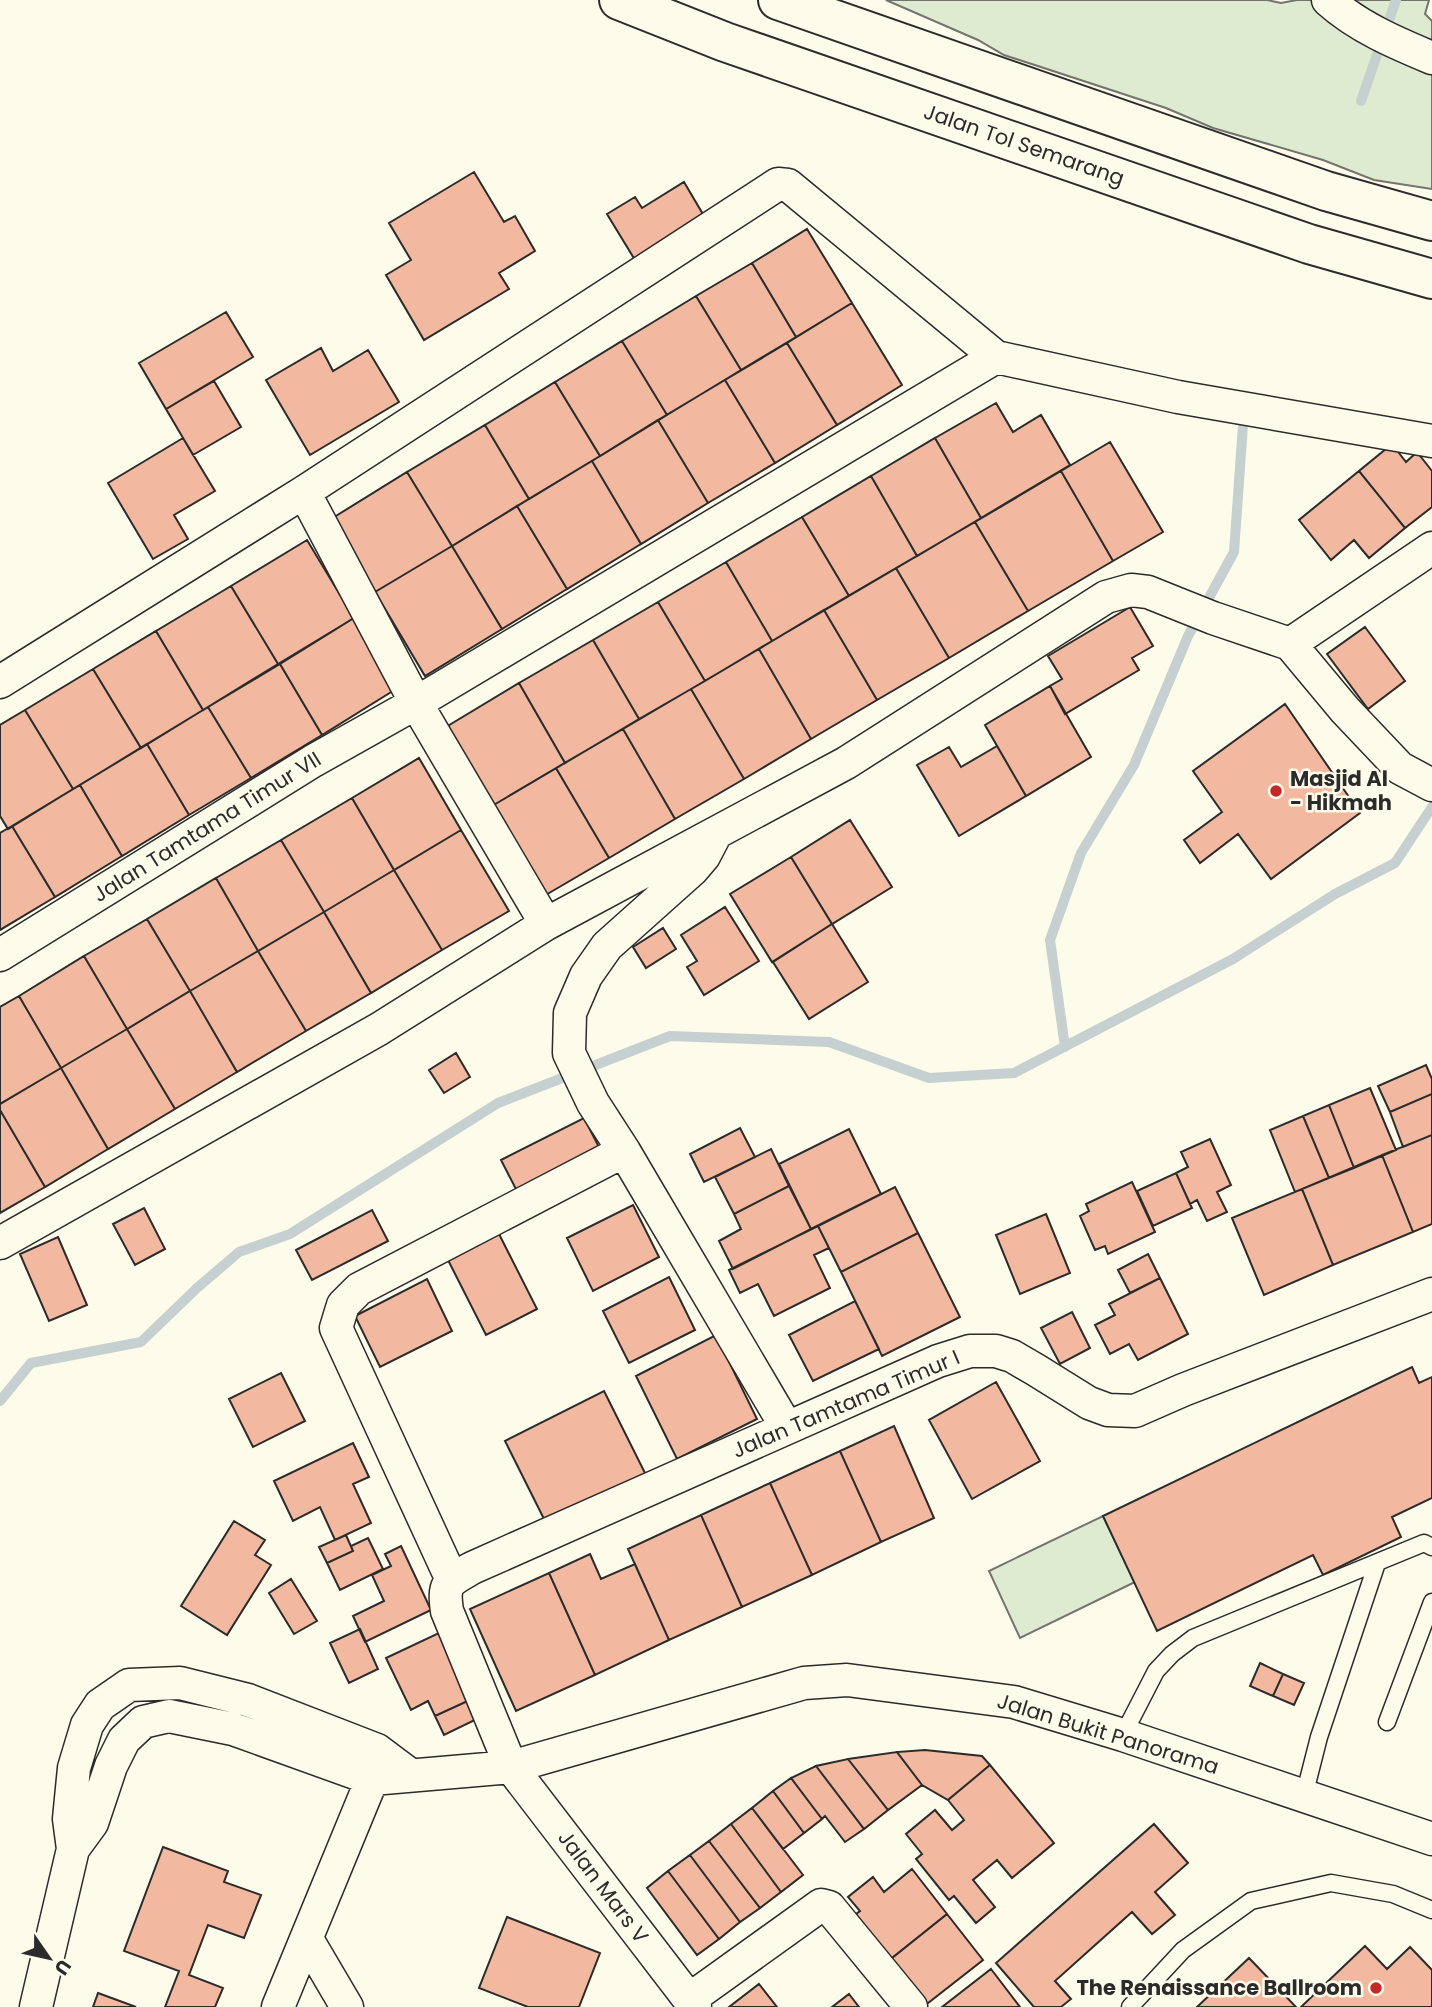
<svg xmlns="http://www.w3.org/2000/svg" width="1432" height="2007" viewBox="0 0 1432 2007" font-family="Poppins,sans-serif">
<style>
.green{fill:#deebd1;stroke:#74746e;stroke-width:2}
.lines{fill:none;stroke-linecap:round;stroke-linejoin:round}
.stream{stroke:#c7d0d0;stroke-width:10}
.building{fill:#f2b8a0;stroke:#2b2b2b;stroke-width:2}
.service-casing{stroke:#2b2b2b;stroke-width:19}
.minor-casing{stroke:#2b2b2b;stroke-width:35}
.motorway-casing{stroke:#2b2b2b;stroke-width:42}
.service{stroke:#fdfbea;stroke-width:16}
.minor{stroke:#fdfbea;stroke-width:32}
.motorway{stroke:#fdfbea;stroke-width:38}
.poi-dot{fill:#c62828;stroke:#fdfbea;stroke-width:2.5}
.labels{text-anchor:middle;stroke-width:5;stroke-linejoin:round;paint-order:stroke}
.street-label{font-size:21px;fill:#2b2b2b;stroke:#fdfbea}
.poi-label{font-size:21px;font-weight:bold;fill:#2b2b2b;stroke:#fdfbea;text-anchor:start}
</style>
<rect width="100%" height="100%" fill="#fdfbea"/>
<path class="green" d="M 886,0 L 1267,0 L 1281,3 L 1297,0 L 1429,0 L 1425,14 L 1432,21 L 1432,189 L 1374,180 L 1323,160 L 1213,128 L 1166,108 L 1004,55 L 978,40 Z
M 1103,1516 L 1135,1582 L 1020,1638 L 989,1571 Z"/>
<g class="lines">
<path class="stream" d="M 1361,101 L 1396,0
M 1065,1047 L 1050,940 L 1081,853 L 1134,765 L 1188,636 L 1234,552 L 1243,425
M 0,1401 L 31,1363 L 141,1342 L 197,1288 L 239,1252 L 290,1234 L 498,1103 L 670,1036 L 829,1042 L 929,1078 L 1014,1073 L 1233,959 L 1335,894 L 1395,863 L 1432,807"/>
</g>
<path class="building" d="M 474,172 L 504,222 L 515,216 L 535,251 L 499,273 L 509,289 L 424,340 L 386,275 L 411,260 L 389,223 Z
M 684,182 L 704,216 L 635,260 L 607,214 L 635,197 L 642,208 Z
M 807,229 L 852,303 L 796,337 L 752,263 Z
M 752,263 L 796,337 L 741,370 L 696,296 Z
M 696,296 L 741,370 L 667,415 L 622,341 Z
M 852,303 L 902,385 L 837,425 L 787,343 Z
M 226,312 L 253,357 L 166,409 L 139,363 Z
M 622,341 L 667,415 L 600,456 L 555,382 Z
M 787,343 L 837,425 L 775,463 L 725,380 Z
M 321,348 L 333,371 L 368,350 L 399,402 L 310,455 L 266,380 Z
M 725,380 L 775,463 L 708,503 L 658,420 Z
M 214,381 L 241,427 L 193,455 L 166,409 Z
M 555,382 L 600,456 L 529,499 L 485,425 Z
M 996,403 L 1013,432 L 1041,415 L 1070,465 L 981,518 L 935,438 Z
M 658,420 L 708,503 L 641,544 L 592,461 Z
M 485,425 L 529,499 L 452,546 L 407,472 Z
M 183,438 L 215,491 L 174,515 L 188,539 L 153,559 L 108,483 Z
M 935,438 L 981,518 L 917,556 L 871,476 Z
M 1110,442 L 1163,532 L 1113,561 L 1061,471 Z
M 1392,444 L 1406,462 L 1417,452 L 1432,471 L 1432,507 L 1405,528 L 1359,471 Z
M 592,461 L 641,544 L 567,589 L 517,506 Z
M 1061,471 L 1113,561 L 1028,611 L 975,522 Z
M 1359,471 L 1405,528 L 1369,558 L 1354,540 L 1331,560 L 1299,520 Z
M 407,472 L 452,546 L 375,592 L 331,519 Z
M 871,476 L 917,556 L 849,596 L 802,517 Z
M 517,506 L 567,589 L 502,629 L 452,546 Z
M 802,517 L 849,596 L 772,641 L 726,562 Z
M 975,522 L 1028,611 L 949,658 L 896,568 Z
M 307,540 L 354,618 L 278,664 L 231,586 Z
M 452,546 L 502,629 L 425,676 L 375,592 Z
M 726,562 L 772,641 L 705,681 L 658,602 Z
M 896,568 L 949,658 L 877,700 L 824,610 Z
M 231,586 L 278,664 L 203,710 L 156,631 Z
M 658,602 L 705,681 L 639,719 L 593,640 Z
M 1130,607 L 1153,646 L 1132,658 L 1139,670 L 1065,714 L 1050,686 L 1062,679 L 1048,656 Z
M 824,610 L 877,700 L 811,739 L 759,649 Z
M 354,618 L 396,689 L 322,735 L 280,664 Z
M 1365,627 L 1405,681 L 1368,709 L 1327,654 Z
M 156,631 L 203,710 L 141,748 L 93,669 Z
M 593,640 L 639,719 L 565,763 L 519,683 Z
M 759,649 L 811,739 L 744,779 L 691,689 Z
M 280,664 L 322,735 L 251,778 L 208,707 Z
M 93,669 L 141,748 L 73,789 L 25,710 Z
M 519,683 L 565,763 L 492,806 L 446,727 Z
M 1050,686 L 1091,757 L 1026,796 L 985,725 Z
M 691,689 L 744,779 L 675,819 L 623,729 Z
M 1285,704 L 1360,813 L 1271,879 L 1238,834 L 1200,863 L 1184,840 L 1222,812 L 1193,771 Z
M 208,707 L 251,778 L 189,815 L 147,744 Z
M 25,710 L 73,789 L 8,829 L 0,816 L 0,725 Z
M 623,729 L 675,819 L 609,858 L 556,768 Z
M 147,744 L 189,815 L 122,856 L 80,785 Z
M 997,746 L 1026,796 L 959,836 L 917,765 L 949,747 L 961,767 Z
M 419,758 L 461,830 L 394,870 L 352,798 Z
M 556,768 L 609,858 L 544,896 L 492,806 Z
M 80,785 L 122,856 L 55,897 L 12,826 Z
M 352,798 L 394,870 L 324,912 L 281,840 Z
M 850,820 L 892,887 L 832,924 L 791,857 Z
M 12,826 L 55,897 L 0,930 L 0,833 Z
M 461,830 L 509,911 L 442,950 L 394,870 Z
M 281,840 L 324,912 L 258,951 L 216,878 Z
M 791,857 L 832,924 L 772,962 L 730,894 Z
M 394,870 L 442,950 L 371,993 L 324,912 Z
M 216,878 L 258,951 L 190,991 L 147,919 Z
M 725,907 L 759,961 L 704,995 L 687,967 L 697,961 L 681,935 Z
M 324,912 L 371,993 L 306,1031 L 258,951 Z
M 147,919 L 190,991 L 127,1029 L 84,956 Z
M 832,924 L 868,982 L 809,1019 L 773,962 Z
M 663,928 L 676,949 L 646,968 L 633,947 Z
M 258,951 L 306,1031 L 237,1072 L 190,991 Z
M 84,956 L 127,1029 L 61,1068 L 19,996 Z
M 190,991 L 237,1072 L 175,1109 L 127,1029 Z
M 19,996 L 61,1068 L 0,1104 L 0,1007 Z
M 127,1029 L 175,1109 L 108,1149 L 61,1068 Z
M 456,1053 L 470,1077 L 444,1093 L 429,1070 Z
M 1426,1065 L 1432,1079 L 1432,1094 L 1390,1112 L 1378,1086 Z
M 61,1068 L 108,1149 L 45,1187 L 0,1110 L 0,1104 Z
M 1370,1088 L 1396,1150 L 1354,1168 L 1329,1105 Z
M 1432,1094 L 1432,1135 L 1403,1147 L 1390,1112 Z
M 1329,1105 L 1354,1168 L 1329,1178 L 1303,1116 Z
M 0,1110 L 45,1187 L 0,1213 Z
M 1303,1116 L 1329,1178 L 1295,1192 L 1270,1130 Z
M 584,1118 L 601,1151 L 518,1193 L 501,1160 Z
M 740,1128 L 755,1157 L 704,1182 L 690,1154 Z
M 849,1129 L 881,1194 L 811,1229 L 779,1164 Z
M 1432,1135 L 1432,1224 L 1413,1232 L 1382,1155 Z
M 1210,1139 L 1231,1185 L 1217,1192 L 1227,1212 L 1207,1221 L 1197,1200 L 1190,1204 L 1176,1173 L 1188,1167 L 1181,1152 Z
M 771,1149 L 789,1186 L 734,1214 L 715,1177 Z
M 1382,1155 L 1413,1232 L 1333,1265 L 1302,1189 Z
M 1176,1173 L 1192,1208 L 1153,1226 L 1137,1191 Z
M 1132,1182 L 1155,1232 L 1108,1254 L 1105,1246 L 1095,1250 L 1080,1216 L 1089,1211 L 1086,1204 Z
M 789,1186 L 811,1229 L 733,1269 L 719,1241 L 741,1229 L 734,1214 Z
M 895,1187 L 918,1233 L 841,1272 L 818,1226 Z
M 1302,1189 L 1333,1265 L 1264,1295 L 1232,1218 Z
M 633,1205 L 659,1257 L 593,1291 L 567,1238 Z
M 144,1208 L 165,1249 L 135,1265 L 113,1224 Z
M 372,1210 L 388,1241 L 312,1280 L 296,1250 Z
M 1046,1214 L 1070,1273 L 1020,1294 L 996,1235 Z
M 818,1226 L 829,1248 L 814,1255 L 830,1288 L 774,1316 L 758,1284 L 740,1293 L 729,1270 Z
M 918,1233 L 960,1317 L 882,1356 L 841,1272 Z
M 499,1234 L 537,1309 L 486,1335 L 448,1260 Z
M 58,1237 L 87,1305 L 49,1321 L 20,1254 Z
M 1148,1254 L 1160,1278 L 1130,1293 L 1118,1270 Z
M 669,1277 L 695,1330 L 629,1363 L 603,1311 Z
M 1160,1278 L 1188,1334 L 1138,1360 L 1129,1344 L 1110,1354 L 1095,1325 L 1115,1315 L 1109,1304 Z
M 427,1279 L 452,1331 L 380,1367 L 355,1316 Z
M 855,1301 L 879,1349 L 813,1381 L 789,1335 Z
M 1072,1312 L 1090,1348 L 1060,1364 L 1041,1328 Z
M 716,1335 L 757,1419 L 677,1459 L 636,1376 Z
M 1412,1367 L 1419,1383 L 1432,1377 L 1432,1498 L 1392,1517 L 1401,1537 L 1323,1575 L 1313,1555 L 1157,1631 L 1103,1516 Z
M 281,1373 L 305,1421 L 253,1447 L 229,1399 Z
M 996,1382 L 1040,1461 L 972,1499 L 929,1420 Z
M 604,1391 L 646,1475 L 547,1525 L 505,1441 Z
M 894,1426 L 934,1518 L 881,1542 L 840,1451 Z
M 353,1443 L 369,1477 L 353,1484 L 371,1523 L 335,1540 L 320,1507 L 293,1521 L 274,1481 Z
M 840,1451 L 881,1542 L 812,1575 L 770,1483 Z
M 770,1483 L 812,1575 L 742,1607 L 701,1515 Z
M 701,1515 L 742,1607 L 669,1640 L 628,1549 Z
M 234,1521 L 265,1540 L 255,1555 L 271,1565 L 227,1635 L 181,1606 Z
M 346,1535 L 353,1551 L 327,1563 L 319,1547 Z
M 368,1538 L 383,1569 L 340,1590 L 327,1563 L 353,1551 L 351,1546 Z
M 401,1546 L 431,1610 L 365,1642 L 353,1616 L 384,1601 L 372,1575 L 391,1566 L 385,1554 Z
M 590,1554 L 601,1579 L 635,1564 L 669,1640 L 595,1675 L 549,1573 Z
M 549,1573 L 595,1675 L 516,1711 L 470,1609 Z
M 291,1579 L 317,1621 L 294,1634 L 269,1593 Z
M 360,1629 L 378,1669 L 349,1683 L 330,1643 Z
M 441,1632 L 472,1699 L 435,1716 L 428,1701 L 411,1710 L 386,1658 Z
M 1260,1663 L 1283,1674 L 1273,1696 L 1250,1686 Z
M 1283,1674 L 1304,1683 L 1294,1705 L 1273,1696 Z
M 472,1699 L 481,1717 L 444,1735 L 435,1716 Z
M 925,1750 L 982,1756 L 990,1765 L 948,1800 L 922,1785 L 897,1752 Z
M 897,1752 L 922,1785 L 888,1810 L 848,1759 Z
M 848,1759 L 888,1810 L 864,1829 L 816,1766 Z
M 990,1765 L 1054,1843 L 1012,1878 L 997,1860 L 973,1880 L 995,1907 L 976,1923 L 954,1896 L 949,1900 L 916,1859 L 922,1854 L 906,1834 L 935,1810 L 952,1830 L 964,1820 L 948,1800 Z
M 816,1766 L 864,1829 L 845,1842 L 825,1816 L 822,1819 L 791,1778 Z
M 791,1778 L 822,1819 L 804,1833 L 773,1791 Z
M 773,1791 L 804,1833 L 783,1849 L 752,1808 Z
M 752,1808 L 803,1875 L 781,1892 L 731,1824 Z
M 731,1824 L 781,1892 L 760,1908 L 709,1841 Z
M 1154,1824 L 1188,1863 L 1155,1892 L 1175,1915 L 1152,1934 L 1132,1912 L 1055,1981 L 1071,1999 L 1061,2007 L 1034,2007 L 996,1963 Z
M 709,1841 L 760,1908 L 740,1922 L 690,1855 Z
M 163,1847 L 228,1871 L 224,1882 L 261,1895 L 244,1938 L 208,1925 L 189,1975 L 223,1988 L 215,2007 L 165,2007 L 179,1971 L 124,1951 Z
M 690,1855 L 740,1922 L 719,1939 L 668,1871 Z
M 912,1869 L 947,1914 L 887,1962 L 852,1917 L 860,1911 L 848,1897 L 873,1877 L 884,1892 Z
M 668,1871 L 719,1939 L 697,1955 L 647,1888 Z
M 947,1914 L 983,1960 L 923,2007 L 887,1962 Z
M 507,1917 L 600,1953 L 579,2007 L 528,2007 L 479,1988 Z
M 1365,1946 L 1387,1969 L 1410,1947 L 1432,1970 L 1432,2007 L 1301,2007 Z
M 1249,1958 L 1296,2007 L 1197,2007 Z
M 991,1969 L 1020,2007 L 942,2007 Z
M 759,1984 L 777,2007 L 729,2007 Z
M 98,1993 L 136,2007 L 93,2007 Z
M 849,1994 L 859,2007 L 832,2007 Z"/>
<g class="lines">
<g class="service-casing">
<path id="service" d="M 1387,1722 L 1432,1602
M 1123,1735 L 1156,1671 L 1172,1654 L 1193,1638 L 1424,1543 L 1432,1547
M 1304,1796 L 1319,1737 L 1377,1563
M 1130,2007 L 1183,1950 L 1251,1901 L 1331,1883 L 1393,1894 L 1432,1910"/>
</g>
<g class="minor-casing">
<path id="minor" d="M 1328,0 C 1358,27 1396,43 1432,58
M 304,492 L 416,703 L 546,924
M 1290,644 L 1345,710 L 1400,768 L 1432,785
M 0,682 L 304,492 L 778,184 L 788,185 L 996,357 L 1178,397 L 1432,441
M 715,835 L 704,856 L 692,870 L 607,946 L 586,976 L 570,1013 L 569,1053 L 593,1103 L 624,1151 L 787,1428
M 0,955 L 313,761 L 416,703 L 996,357
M 0,1243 L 379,1029 L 546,924 L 846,763 L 1106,597 L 1131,590 L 1148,592 L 1213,618 L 1290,644 L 1432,548
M 452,1580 L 336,1328 L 343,1305 L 359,1289 L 624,1151
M 73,1849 L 92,1823 L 111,1766 L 124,1740 L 143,1722 L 169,1716 L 233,1729 L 372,1779 L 511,1767 L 804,1683 L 847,1680 L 1014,1702 L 1123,1735 L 1432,1839
M 307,1939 L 347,2007
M 690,1999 L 821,1905 L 829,1907 L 911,2007
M 36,2007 L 73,1849 L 69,1819 L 74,1768 L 87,1725 L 100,1705 L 129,1685 L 180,1683 L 248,1700 L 377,1750 L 409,1774
M 278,2007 L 372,1779 L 376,1758
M 695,2007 L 511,1767 L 447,1611 C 443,1582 448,1582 472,1568 L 938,1361 L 970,1351 L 996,1351 L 1012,1356 L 1036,1370 L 1089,1403 L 1108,1410 L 1135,1411 L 1183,1390 L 1432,1294"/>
</g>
<g class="motorway-casing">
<path id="motorway" d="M 619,0 L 725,42 L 1309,244 L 1432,279
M 778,0 L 1326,191 L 1432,221"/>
</g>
<use href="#service" class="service"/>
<use href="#minor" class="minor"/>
<use href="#motorway" class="motorway"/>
</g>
<g class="poi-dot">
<circle cx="1276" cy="791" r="7"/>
<circle cx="1376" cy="1988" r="7"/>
</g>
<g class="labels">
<g class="street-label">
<text transform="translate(1024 145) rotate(19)" y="7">Jalan Tol Semarang</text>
<text transform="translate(207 827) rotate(-32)" y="7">Jalan Tamtama Timur VII</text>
<text transform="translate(846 1404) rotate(-23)" y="7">Jalan Tamtama Timur I</text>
<text transform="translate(1108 1734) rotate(17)" y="7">Jalan Bukit Panorama</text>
<text transform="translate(603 1887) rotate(53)" y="7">Jalan Mars V</text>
</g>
<g class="poi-label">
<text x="1290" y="786">Masjid Al<tspan x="1290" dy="24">- Hikmah</tspan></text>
<text x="1362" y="1995" text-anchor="end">The Renaissance Ballroom</text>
</g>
</g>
<g transform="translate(49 1958) rotate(124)" stroke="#fdfbea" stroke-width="5" paint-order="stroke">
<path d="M0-5L12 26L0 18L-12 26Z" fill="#2b2b2b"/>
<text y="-10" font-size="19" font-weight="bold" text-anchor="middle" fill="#2b2b2b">U</text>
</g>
</svg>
